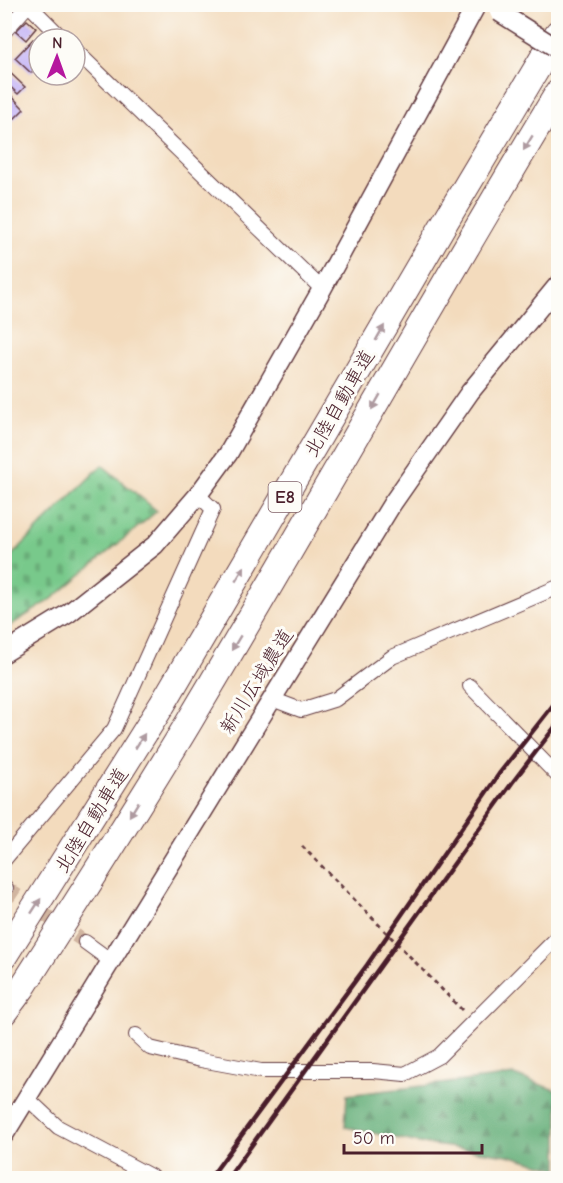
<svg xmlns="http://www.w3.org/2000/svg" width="563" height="1183" viewBox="0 0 563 1183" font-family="'Comic Neue','Klee One',sans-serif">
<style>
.forest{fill:url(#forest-firs);stroke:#566651;stroke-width:1.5}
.cemetery{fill:url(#cemetery-stones);stroke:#61745b;stroke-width:1.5}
.building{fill:#bdabf6}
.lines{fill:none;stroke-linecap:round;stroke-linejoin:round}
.minor-tunnel{stroke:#d1b5a0;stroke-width:14;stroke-dasharray:14 7;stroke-linecap:butt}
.minor-casing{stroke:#633b41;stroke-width:16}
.tertiary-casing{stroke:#633b41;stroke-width:21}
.motorway-casing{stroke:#633b41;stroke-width:28}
.path{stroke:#633b41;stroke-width:3;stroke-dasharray:4.5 4.5;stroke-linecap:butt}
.minor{stroke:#fff;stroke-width:14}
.tertiary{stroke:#fff;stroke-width:18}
.motorway{stroke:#fff;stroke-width:26}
.rail{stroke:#4a1f2b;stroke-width:4.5}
.tertiary-bridge-casing{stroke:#633b41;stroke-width:21;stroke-linecap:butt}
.tertiary-bridge{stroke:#fff;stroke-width:18}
.oneway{fill:#ae9aa0}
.labels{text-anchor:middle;stroke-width:6;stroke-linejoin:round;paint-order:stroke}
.shield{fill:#fdfcf7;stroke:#806168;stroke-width:1.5}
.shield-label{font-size:18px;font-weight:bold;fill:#4a1f2b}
.street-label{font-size:20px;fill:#4a1f2b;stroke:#fdfcf7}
</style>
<defs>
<pattern id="forest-firs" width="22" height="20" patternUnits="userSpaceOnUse" patternTransform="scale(1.5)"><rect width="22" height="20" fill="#62ad77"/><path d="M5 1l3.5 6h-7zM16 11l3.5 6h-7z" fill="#538c62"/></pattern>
<pattern id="cemetery-stones" width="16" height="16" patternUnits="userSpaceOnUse" patternTransform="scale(1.5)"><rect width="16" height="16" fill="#78c98b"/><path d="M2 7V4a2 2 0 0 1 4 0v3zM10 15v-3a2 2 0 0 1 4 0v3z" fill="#69ac78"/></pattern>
</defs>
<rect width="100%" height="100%" fill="#fdfcf7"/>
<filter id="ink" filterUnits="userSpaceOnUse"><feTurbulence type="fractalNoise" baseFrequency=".0167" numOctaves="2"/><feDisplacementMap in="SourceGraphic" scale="12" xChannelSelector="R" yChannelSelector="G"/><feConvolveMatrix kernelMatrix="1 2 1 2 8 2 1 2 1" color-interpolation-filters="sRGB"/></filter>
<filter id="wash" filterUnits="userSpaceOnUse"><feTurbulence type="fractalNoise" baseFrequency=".008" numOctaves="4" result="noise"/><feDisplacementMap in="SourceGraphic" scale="24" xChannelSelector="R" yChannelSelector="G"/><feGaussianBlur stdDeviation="1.35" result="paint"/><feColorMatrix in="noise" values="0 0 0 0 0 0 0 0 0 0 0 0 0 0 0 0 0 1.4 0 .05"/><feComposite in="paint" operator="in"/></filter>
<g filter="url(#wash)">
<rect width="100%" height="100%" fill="#f3dbbd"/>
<path class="forest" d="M 514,1075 L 558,1091 L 558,1169 L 507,1155 L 419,1143 L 345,1127 L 347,1095 Z"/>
<path class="cemetery" d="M 102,465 L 157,511 L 52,599 L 5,629 L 5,562 Z"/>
<g id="blocks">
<path class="building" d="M 27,20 L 36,28 L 26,40 L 16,31 Z
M 33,39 L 39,44 L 39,65 L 31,73 L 15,58 Z
M 4,67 L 25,87 L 18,94 L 4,81 Z
M 4,88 L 24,109 L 12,121 L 4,113 Z"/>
</g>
</g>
<g filter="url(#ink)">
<use href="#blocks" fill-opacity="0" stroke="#633b41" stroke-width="1.5"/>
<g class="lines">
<path class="minor-tunnel" d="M 6,888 L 85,942"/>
<g class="minor-casing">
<path id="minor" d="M 28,4 L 63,39
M 4,32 L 29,4
M 75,50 L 322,289
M 470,686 L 558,776
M 272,699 L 301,710 L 336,699 L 392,657 L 558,587
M 4,860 L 114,729 L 213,509 L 198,495
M 4,886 L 6,888
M 85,942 L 111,961
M 136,1035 L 150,1048 L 201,1060 L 261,1071 L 373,1071 L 405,1074 L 439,1056 L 558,937
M 27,1098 L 58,1127 L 154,1178"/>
</g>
<g class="tertiary-casing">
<path id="tertiary" d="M 4,653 L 69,613 L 155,545 L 198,495 L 228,454 L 322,289 L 477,4
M 4,1135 L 392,504 L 470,392 L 558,285"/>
</g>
<g class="motorway-casing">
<path id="motorway" d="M 4,956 L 162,705 L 445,222 L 558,33
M 4,1012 L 22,988 C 78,900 135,812 189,722 C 314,513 432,301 558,93"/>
</g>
<path class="path" d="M 302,846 L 462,1010"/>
<use href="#minor" class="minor"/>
<use href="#tertiary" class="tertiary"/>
<use href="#motorway" class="motorway"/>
<path class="rail" d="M 210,1178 L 367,965 L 499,774 L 558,699
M 228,1178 L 512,783 L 558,723"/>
<g class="tertiary-bridge-casing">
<path id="tertiary-bridge" d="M 499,12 L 558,49"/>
</g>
<use href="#tertiary-bridge" class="tertiary-bridge"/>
</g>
<defs><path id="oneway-solid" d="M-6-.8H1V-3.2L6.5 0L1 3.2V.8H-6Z" transform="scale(1.5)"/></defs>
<g class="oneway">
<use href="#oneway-solid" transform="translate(528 143) rotate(121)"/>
<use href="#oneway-solid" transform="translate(380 333) rotate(-60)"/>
<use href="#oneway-solid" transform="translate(376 402) rotate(120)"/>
<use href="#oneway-solid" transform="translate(240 574) rotate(-59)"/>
<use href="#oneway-solid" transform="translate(236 643) rotate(121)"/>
<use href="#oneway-solid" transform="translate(140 741) rotate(-58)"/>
<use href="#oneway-solid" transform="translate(134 809) rotate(122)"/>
<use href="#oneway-solid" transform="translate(36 906) rotate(-57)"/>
</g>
</g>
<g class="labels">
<rect class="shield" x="268.5" y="482" width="33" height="30" rx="4.5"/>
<g class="shield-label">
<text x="285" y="503">E8</text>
</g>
<g class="street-label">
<text transform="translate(339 403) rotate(-60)" y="7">北陸自動車道</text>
<text transform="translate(256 681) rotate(-58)" y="7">新川広域農道</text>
<text transform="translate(91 820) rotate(-58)" y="7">北陸自動車道</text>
</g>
</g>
<rect width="563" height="1183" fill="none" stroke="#fdfcf7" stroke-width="24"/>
<g transform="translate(57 57) rotate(1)"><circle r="28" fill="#fdfcf7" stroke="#b5a4a5" stroke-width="1.5"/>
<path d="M0-4.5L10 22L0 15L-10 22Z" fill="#b5179e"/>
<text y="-9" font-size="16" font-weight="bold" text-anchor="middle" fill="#4a1f2b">N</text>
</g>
<path d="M344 1144v9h138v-9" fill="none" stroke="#4a1f2b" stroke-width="3"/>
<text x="353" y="1144" font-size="18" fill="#4a1f2b" stroke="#fdfcf7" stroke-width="4.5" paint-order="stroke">50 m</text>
</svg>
